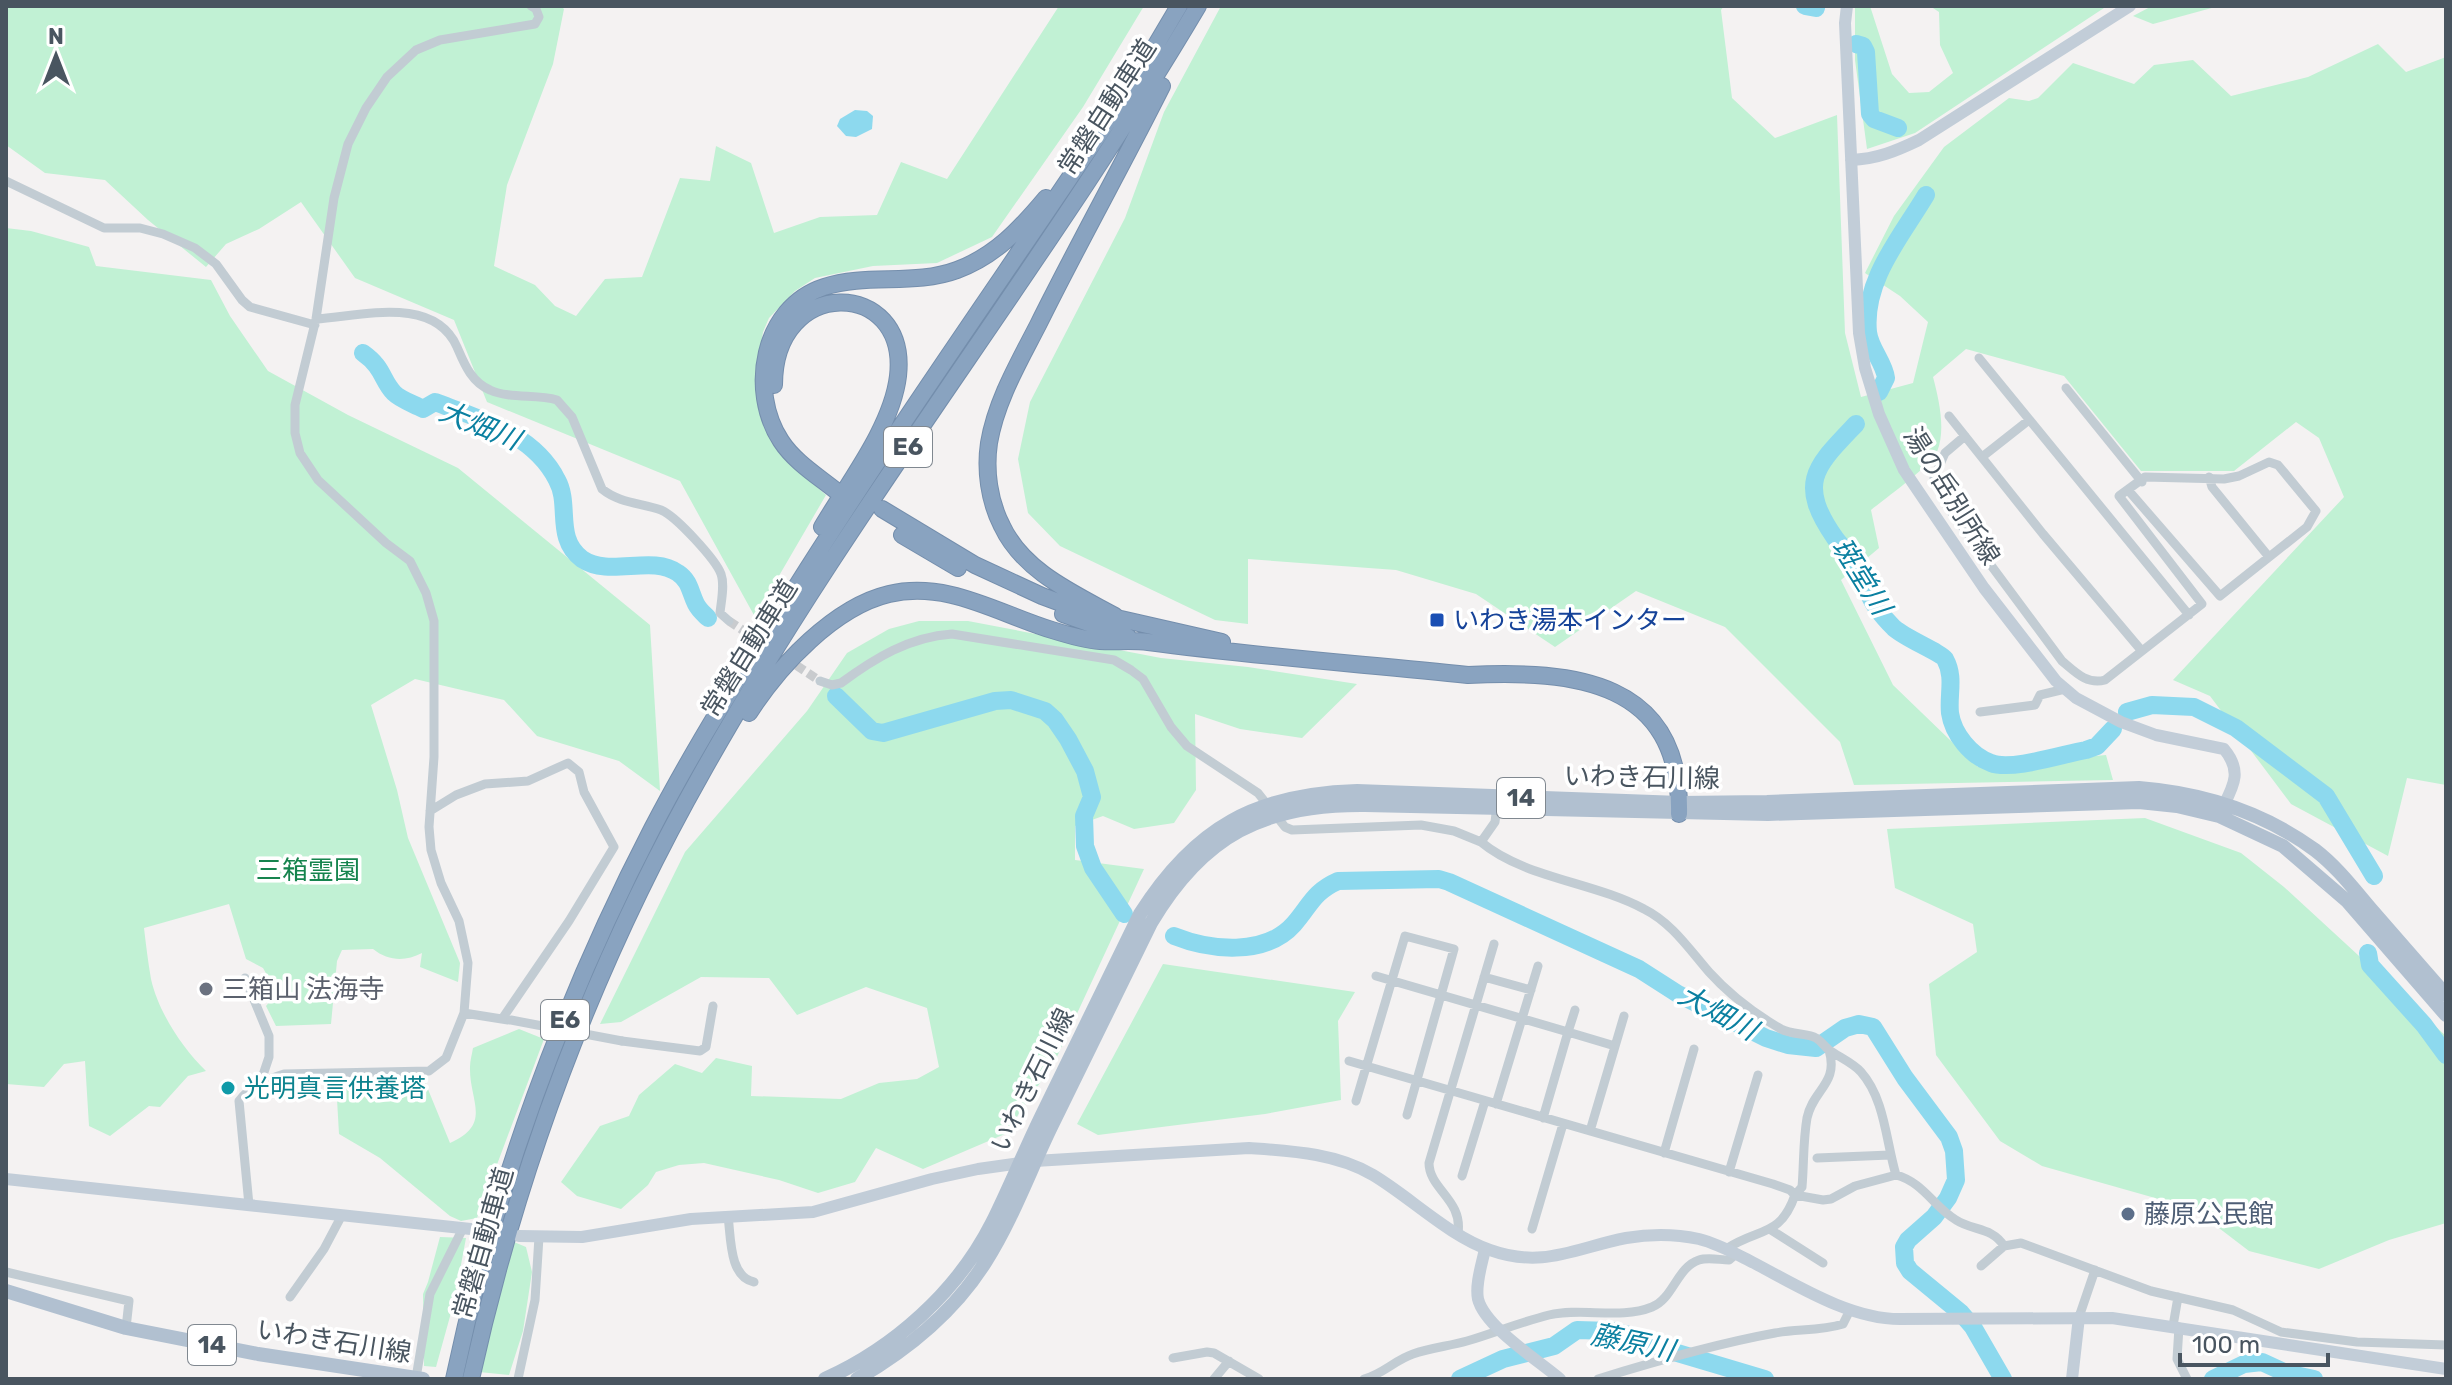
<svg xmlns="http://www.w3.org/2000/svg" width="2452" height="1385" viewBox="0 0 2452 1385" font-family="Rubik,'Noto Sans JP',sans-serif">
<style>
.green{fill:#c1f1d4}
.water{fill:#8dd9ee}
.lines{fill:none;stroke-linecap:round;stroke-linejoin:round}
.river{stroke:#8dd9ee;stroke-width:18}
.street-tunnel{stroke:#c9cbce;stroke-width:9;stroke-dasharray:9 4.5;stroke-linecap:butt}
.highway-casing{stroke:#748eac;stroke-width:18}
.street{stroke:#c2ccd3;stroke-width:9}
.secondary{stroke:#c2cdd8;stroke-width:12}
.primary{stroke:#b1c0d0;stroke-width:14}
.highway{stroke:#89a3c0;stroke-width:16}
.street-bridge{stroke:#c2ccd3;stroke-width:9}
.transit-dot{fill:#1a4fb4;stroke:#fff;stroke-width:3}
.worship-dot{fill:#6b7280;stroke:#fff;stroke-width:3}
.culture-dot{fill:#0f9aa8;stroke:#fff;stroke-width:3}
.service-dot{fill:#5c6f8a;stroke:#fff;stroke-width:3}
.labels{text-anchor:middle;stroke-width:7;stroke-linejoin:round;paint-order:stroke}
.shield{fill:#fff;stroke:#808890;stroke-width:2}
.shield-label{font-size:24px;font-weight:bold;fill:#495560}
.street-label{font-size:26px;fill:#495560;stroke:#fff}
.transit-label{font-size:26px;fill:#164399;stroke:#fff;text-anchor:start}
.park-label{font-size:26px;fill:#16844e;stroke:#fff}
.worship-label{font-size:26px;fill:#5b616d;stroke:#fff;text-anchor:start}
.culture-label{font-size:26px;fill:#0d838f;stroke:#fff;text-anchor:start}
.service-label{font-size:26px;fill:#4e5e75;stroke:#fff;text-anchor:start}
.water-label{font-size:28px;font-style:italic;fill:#0b80a1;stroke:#fff}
</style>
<rect width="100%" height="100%" fill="#f4f2f2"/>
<path class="green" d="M 6,6 L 561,6 L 564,9 L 553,64 L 507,185 L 494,266 L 535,285 L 555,306 L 576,316 L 605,279 L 642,277 L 680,178 L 710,181 L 716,146 L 751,163 L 774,233 L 820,217 L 877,215 L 901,162 L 947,179 L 1059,6 L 1144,6 L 1083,107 L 992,237 L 937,263 L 873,266 L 815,278 L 795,291 L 769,318 L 763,332 L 755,383 L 761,419 L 786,460 L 826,495 L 755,617 L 680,481 L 487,402 L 454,320 L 355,278 L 301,202 L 259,229 L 226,244 L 206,267 L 148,220 L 105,180 L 45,173 L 6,145 Z
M 1221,6 L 1724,6 L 1721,10 L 1732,98 L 1775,138 L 1837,115 L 1845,333 L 1861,397 L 1913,383 L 1928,322 L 1900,296 L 1865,273 L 1894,216 L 1944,147 L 2009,98 L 2029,101 L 2038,98 L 2073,63 L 2134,84 L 2154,65 L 2193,60 L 2231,96 L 2308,77 L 2378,44 L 2406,72 L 2446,57 L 2446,785 L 2407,778 L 2388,856 L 2291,804 L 2210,696 L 2173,680 L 2344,497 L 2319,438 L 2296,422 L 2234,471 L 2141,471 L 2064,376 L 1966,349 L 1933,377 C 1939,400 1946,430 1937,452 C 1933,464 1883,500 1871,510 L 1879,548 L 1841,580 L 1893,685 L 1978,767 L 2106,755 L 2113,780 L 1854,785 L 1840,742 L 1725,627 L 1636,591 L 1555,647 L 1476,594 L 1396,570 L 1248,559 L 1248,624 L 1215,620 L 1060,546 L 1028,513 L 1018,459 L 1030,402 L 1125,218 L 1164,112 Z
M 1855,6 L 1870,6 L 1892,74 L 1909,93 L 1929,92 L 1953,73 L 1940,45 L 1939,12 L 1930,6 L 2107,6 L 1915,133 L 1867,149 L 1855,60 Z
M 2152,6 L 2219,6 L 2153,24 L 2133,16 Z
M 6,228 L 31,231 L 89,247 L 96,266 L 211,280 L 230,316 L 268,371 L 348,415 L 458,468 L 650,625 L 660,791 L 619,761 L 537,736 L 504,700 L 415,679 L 371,705 L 397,790 L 408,838 L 460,963 L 458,982 L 420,967 L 422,953 C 405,962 388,961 373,949 L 342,950 L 337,961 L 331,1024 L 276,1026 L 266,1006 L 277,993 L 263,968 L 246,959 L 229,904 L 144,928 C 146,945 148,962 151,979 C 158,1011 182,1048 206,1071 L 188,1076 L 160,1107 L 149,1106 L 110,1136 L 89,1126 L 85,1061 L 64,1064 L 44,1087 L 6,1084 Z
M 919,621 L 968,621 L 1161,658 L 1248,667 L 1357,684 L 1302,738 L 1240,729 L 1195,714 L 1196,790 L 1174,823 L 1134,829 L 1103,816 L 1075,826 L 1075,860 L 1144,869 L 1055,1061 L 1005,1134 L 923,1169 L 876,1148 L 855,1182 L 818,1193 L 779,1180 L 704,1163 L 679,1165 L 656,1172 L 648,1185 L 621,1209 L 577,1196 L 561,1182 L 600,1126 L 629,1116 L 639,1095 L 675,1064 L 702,1073 L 716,1058 L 752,1066 L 751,1096 L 841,1099 L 879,1083 L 917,1079 L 939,1067 L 927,1008 L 866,987 L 797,1015 L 769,978 L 701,977 L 621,1022 L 600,1024 L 685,852 L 807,711 L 847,653 L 889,629 Z
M 2145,818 L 2241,853 L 2284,887 L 2446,1036 L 2446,1223 L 2389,1240 L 2319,1269 L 2249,1251 L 2194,1209 L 2042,1166 L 2000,1141 L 1936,1055 L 1929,984 L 1977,952 L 1973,924 L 1895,888 L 1887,829 Z
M 1163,964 L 1355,992 L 1338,1021 L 1341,1100 L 1265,1114 L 1098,1135 L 1077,1124 Z
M 519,1029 L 544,1039 L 477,1218 L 461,1221 L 450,1216 L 380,1158 L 339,1134 L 336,1082 L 425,1082 L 450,1143 C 493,1124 469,1101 470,1067 C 470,1061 472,1054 473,1048 Z
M 440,1237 L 466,1238 L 454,1302 L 436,1367 L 424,1366 L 423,1294 L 428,1282 Z
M 514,1242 L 526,1247 L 532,1272 L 523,1331 L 509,1375 L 479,1372 Z"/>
<path class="water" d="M 855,110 L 867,111 L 873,116 L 872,129 L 856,137 L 846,136 L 837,126 L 840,119 Z"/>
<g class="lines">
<path class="river" d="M 1805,6 L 1816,8
M 1856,44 L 1863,46 L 1866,52 L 1870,114 L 1874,119 L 1898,128
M 363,353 C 384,368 381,379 394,393 C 401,400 414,404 423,409 L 435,402 C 480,419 534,434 557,480 C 571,505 554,538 582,559 C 610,578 651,554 678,573 C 690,581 690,592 696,604 C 699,610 704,614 708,618
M 1879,392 L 1886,378 C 1884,362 1870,349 1868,332 C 1863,280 1901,237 1926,195
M 1856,424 C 1816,466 1796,482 1835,538 C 1842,548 1852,555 1859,565 C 1865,574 1866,584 1869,594 C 1874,607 1884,618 1894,628 C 1905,638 1941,653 1945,659 C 1955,677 1948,694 1950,713 C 1953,734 1971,756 1991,763 C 2012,771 2063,754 2086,750 L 2097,746 L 2113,729
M 836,696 L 872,731 L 883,733 L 995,701 L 1011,700 L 1045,711 L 1055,720 L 1068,739 L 1085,771 L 1092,797 L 1084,816 L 1085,846 L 1093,868 L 1124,914
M 2127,712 L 2152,705 L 2194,707 L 2236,728 L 2326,796 L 2374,876
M 1174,936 C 1209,950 1265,957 1294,924 C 1310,906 1313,892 1338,881 L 1439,879 L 1449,882 L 1639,969 L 1678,994 L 1766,1038 L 1788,1045 L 1816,1048 L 1845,1028 L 1859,1024 L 1873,1027 L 1905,1078 L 1949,1137 L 1954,1151 L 1956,1180 L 1948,1198 L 1934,1217 L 1908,1240 L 1904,1247 L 1905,1263 L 1910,1271 L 1961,1313 L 1973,1327 L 2003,1379
M 2368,953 L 2370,965 L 2424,1025 L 2446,1055
M 1460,1379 L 1503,1359 L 1554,1346 L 1577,1330 L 1611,1331 L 1634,1336 L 1661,1348 L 1765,1379
M 2213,1379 L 2244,1364 L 2262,1362 L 2286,1373 L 2314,1379"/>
<path class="street-tunnel" d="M 729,621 L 820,681"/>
<g class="highway-casing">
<path id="highway" d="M 774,385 C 774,275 909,278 898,376 C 892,427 848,483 822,527
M 835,490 C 816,475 794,461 781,441 C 748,391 762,307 824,287 C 868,273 914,286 957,270 C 995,256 1020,229 1046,198
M 882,509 L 975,565 L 1042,596 L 1077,609 L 1222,642
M 902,535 L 958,568
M 1063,614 L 1128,637
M 1115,616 C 1073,593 1023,571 1002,526 C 989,501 985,470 989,443 C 996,401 1019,362 1038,325 C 1078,244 1122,166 1162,86
M 749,713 C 779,666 834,607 889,594 C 947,580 999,614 1052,630 C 1068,635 1084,640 1100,641 C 1116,642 1132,640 1148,642 C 1254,656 1361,664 1468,675 C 1573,670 1682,680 1679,814
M 454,1379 C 494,1189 563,1001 652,829 C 695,746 745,667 796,587 C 904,416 1022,251 1134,82 L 1179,6
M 471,1379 C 518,1167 596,960 703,771 C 852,506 1043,268 1198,6"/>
</g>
<path class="street" d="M 6,181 L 104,228 L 140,228 L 163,234 L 195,248 L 216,264 L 242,300 L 250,307 L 315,325
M 316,319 C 361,316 434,295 457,347 C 464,363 471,382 490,390 C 510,399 536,394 557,400 L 572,417 L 602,489 C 619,503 641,503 661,510 C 676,516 716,560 721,574 C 725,585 721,602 720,613 L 729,621
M 1979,358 L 2189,615
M 2066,388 L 2142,482
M 1949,416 L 2043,534 L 2141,650
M 1965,436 L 1945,453 L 1934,478 L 1947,506 L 2062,661 C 2075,672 2087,685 2105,680 L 2202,604 L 2119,496 L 2145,477 L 2224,479 L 2239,476 L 2269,462 L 2278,465 L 2316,511 L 2307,527 L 2220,596 L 2128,490
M 1982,457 L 2029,420
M 2209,477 L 2212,487 L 2269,557
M 820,681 L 832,685 L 841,683 C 875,658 909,637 952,634 L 1114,660 L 1131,670 L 1143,679 L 1171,727 L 1187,746 L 1258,793 L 1285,827 L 1292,830 L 1421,825 L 1454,831 L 1481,842 L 1495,822 L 1497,805
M 1980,712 L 2035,705 L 2040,695 L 2065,689
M 430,811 L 456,795 L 485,784 L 528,781 L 568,763 L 579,772 L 584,792 L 614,847 L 569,921 L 502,1019
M 1481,842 C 1524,878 1594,882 1644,909 C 1672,923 1689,949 1709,972 C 1729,994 1755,1014 1781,1029 C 1792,1035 1808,1033 1816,1038 C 1820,1040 1825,1047 1829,1050
M 1376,976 L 1568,1032 L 1543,1118
M 1484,977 L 1531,990
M 245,978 L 269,1036 L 269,1057 L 261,1081
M 1575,1010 L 1568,1032 L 1615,1046
M 464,1013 L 508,1020
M 622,1041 L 700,1051 L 706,1047 L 713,1006
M 1349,1061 L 1773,1184 L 1790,1190 L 1795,1195 C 1780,1238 1759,1227 1726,1249
M 1356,1101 L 1405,936 L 1454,949 L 1407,1115
M 1496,1104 L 1538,966
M 1590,1131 L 1624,1016
M 1664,1153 L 1694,1049
M 1817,1158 L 1890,1155
M 1729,1172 L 1758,1075
M 1896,1175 L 1855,1186 L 1831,1199 L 1823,1200 L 1795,1195 L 1802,1187 C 1804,1164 1803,1141 1807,1118 C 1813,1089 1839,1084 1829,1050 C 1839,1057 1853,1063 1861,1072 C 1885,1099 1886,1142 1896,1175 C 1923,1182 1934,1207 1956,1220 C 1973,1231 1992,1227 2004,1246
M 1462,1176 L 1485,1101
M 249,1205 L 239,1101 C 251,1085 265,1080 284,1074 L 429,1071 L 446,1058 L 464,1013 L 468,963 L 459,921 L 441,883 L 431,850 L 429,827 L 434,757 L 434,621 L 426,593 L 410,561 L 386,543 L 318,480 L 300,453 L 295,433 L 295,405 L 316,319 L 334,198 L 348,144 L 366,108 L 387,77 L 416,50 L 440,40 L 535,24 L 539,17 L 536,9 L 531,6
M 728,1216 C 731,1237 729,1277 754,1282
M 1532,1229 L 1563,1124
M 1771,1230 L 1823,1263
M 1458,1233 C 1463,1200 1429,1189 1429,1163 L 1494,944
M 1981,1266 L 2004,1246 L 2021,1243 L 2151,1291 L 2233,1310 L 2281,1332 L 2357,1342 L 2446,1345
M 6,1272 L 129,1301 L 126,1328
M 290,1297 L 324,1249 L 342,1215
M 2079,1317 L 2095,1270
M 2173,1326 L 2178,1297
M 2179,1327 L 2177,1359 L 2187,1379
M 1173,1358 L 1207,1352 L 1214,1353 L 1259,1379
M 416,1378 L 430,1294 L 463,1228
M 518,1379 L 535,1300 L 539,1237
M 1214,1379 L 1229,1361
M 1364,1379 C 1383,1374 1395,1360 1413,1354 C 1430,1348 1449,1346 1467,1341 C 1494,1333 1521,1322 1549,1315 C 1582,1307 1620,1320 1652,1307 C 1673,1299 1677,1267 1699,1260 C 1708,1257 1720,1260 1729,1260 L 1736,1254
M 1598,1379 C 1656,1361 1715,1344 1775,1333 C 1797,1329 1821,1331 1843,1324 L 1850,1310"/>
<path class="secondary" d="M 1847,6 L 1845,23 L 1859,333 L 1865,368 L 1879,414 L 1904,470 L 1984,588 L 2056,681 L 2076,698 L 2121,722 L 2156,735 L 2224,749 C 2244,773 2232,788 2220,813
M 1851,160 C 1877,159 1896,151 1919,140 L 2130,6
M 6,1179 L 480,1230
M 519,1236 L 582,1237 L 691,1219 L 813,1212 L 932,1179 L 978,1169 L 1035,1161 L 1249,1148 C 1291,1151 1336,1153 1373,1175 C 1410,1197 1449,1236 1490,1250 C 1543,1269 1575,1248 1626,1238 C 1649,1234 1676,1234 1699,1239 C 1719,1244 1736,1254 1754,1263 C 1798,1286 1850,1319 1900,1319 L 2112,1318 L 2446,1369
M 1485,1249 C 1482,1264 1475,1284 1478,1299 C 1485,1327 1538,1360 1560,1379
M 2072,1379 L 2079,1317"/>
<path class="primary" d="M 6,1291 L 126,1328 L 258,1354 L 423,1379
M 825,1379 C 894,1348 957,1292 992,1223 C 1009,1189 1024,1152 1041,1117 C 1074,1050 1107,982 1140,914 C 1195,827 1256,794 1357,791 L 1680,803 L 1767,802 L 2139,788 C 2202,793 2263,812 2315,850 C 2336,866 2353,888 2370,908 C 2395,937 2421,966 2446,995
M 857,1379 C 907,1350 955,1311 986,1261 C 1013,1218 1030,1170 1052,1125 C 1085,1058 1118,990 1151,923 C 1203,835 1264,804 1365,805 L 1768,814 L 2139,802 L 2177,806 L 2219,816 L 2283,846 L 2347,901 L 2446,1015"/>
<use href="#highway" class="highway"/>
<path class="street-bridge" d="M 511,1020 L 622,1041"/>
</g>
<rect class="transit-dot" x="1429" y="612" width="16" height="16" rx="4"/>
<circle class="worship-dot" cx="206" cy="989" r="8"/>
<circle class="culture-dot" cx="228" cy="1088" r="8"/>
<circle class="service-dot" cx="2128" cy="1214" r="8"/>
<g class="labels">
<g class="shield">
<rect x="884" y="427" width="48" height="40" rx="6"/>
<rect x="1497" y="778" width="48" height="40" rx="6"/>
<rect x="541" y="1000" width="48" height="40" rx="6"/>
<rect x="188" y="1325" width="48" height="40" rx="6"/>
</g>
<g class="shield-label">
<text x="908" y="455">E6</text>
<text x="1521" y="806">14</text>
<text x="565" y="1028">E6</text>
<text x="212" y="1353">14</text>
</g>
<g class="street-label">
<text transform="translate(1107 107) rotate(-57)" y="9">常磐自動車道</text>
<text transform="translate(1952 496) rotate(58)" y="9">湯の岳別所線</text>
<text transform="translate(749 648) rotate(-58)" y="9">常磐自動車道</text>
<text transform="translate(1642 777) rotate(1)" y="9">いわき石川線</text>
<text transform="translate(1032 1080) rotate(-64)" y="9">いわき石川線</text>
<text transform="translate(483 1243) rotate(-74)" y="9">常磐自動車道</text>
<text transform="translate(334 1341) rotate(9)" y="9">いわき石川線</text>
</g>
<g class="transit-label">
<text x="1453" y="629">いわき湯本インター</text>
</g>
<g class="park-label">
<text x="308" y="879">三箱霊園</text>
</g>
<g class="worship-label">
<text x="222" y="998">三箱山 法海寺</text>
</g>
<g class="culture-label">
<text x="244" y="1097">光明真言供養塔</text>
</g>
<g class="service-label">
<text x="2144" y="1223">藤原公民館</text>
</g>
<g class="water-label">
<text transform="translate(480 425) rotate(22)" y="10">大畑川</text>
<text transform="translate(1862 576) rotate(58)" y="10">斑堂川</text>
<text transform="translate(1718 1012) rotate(28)" y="10">大畑川</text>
<text transform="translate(1633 1342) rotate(12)" y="10">藤原川</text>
</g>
</g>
<rect width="2452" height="1385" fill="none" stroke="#495560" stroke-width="16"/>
<g transform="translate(56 56)" stroke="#ffffff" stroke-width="6" paint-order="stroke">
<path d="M0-6L14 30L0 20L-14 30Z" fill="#495560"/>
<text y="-12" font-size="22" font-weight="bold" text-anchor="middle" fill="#495560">N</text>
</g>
<path d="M2180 1353v12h148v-12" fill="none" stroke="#495560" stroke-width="4"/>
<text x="2192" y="1353" font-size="24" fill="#495560" stroke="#ffffff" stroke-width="6" paint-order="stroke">100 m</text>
</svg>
